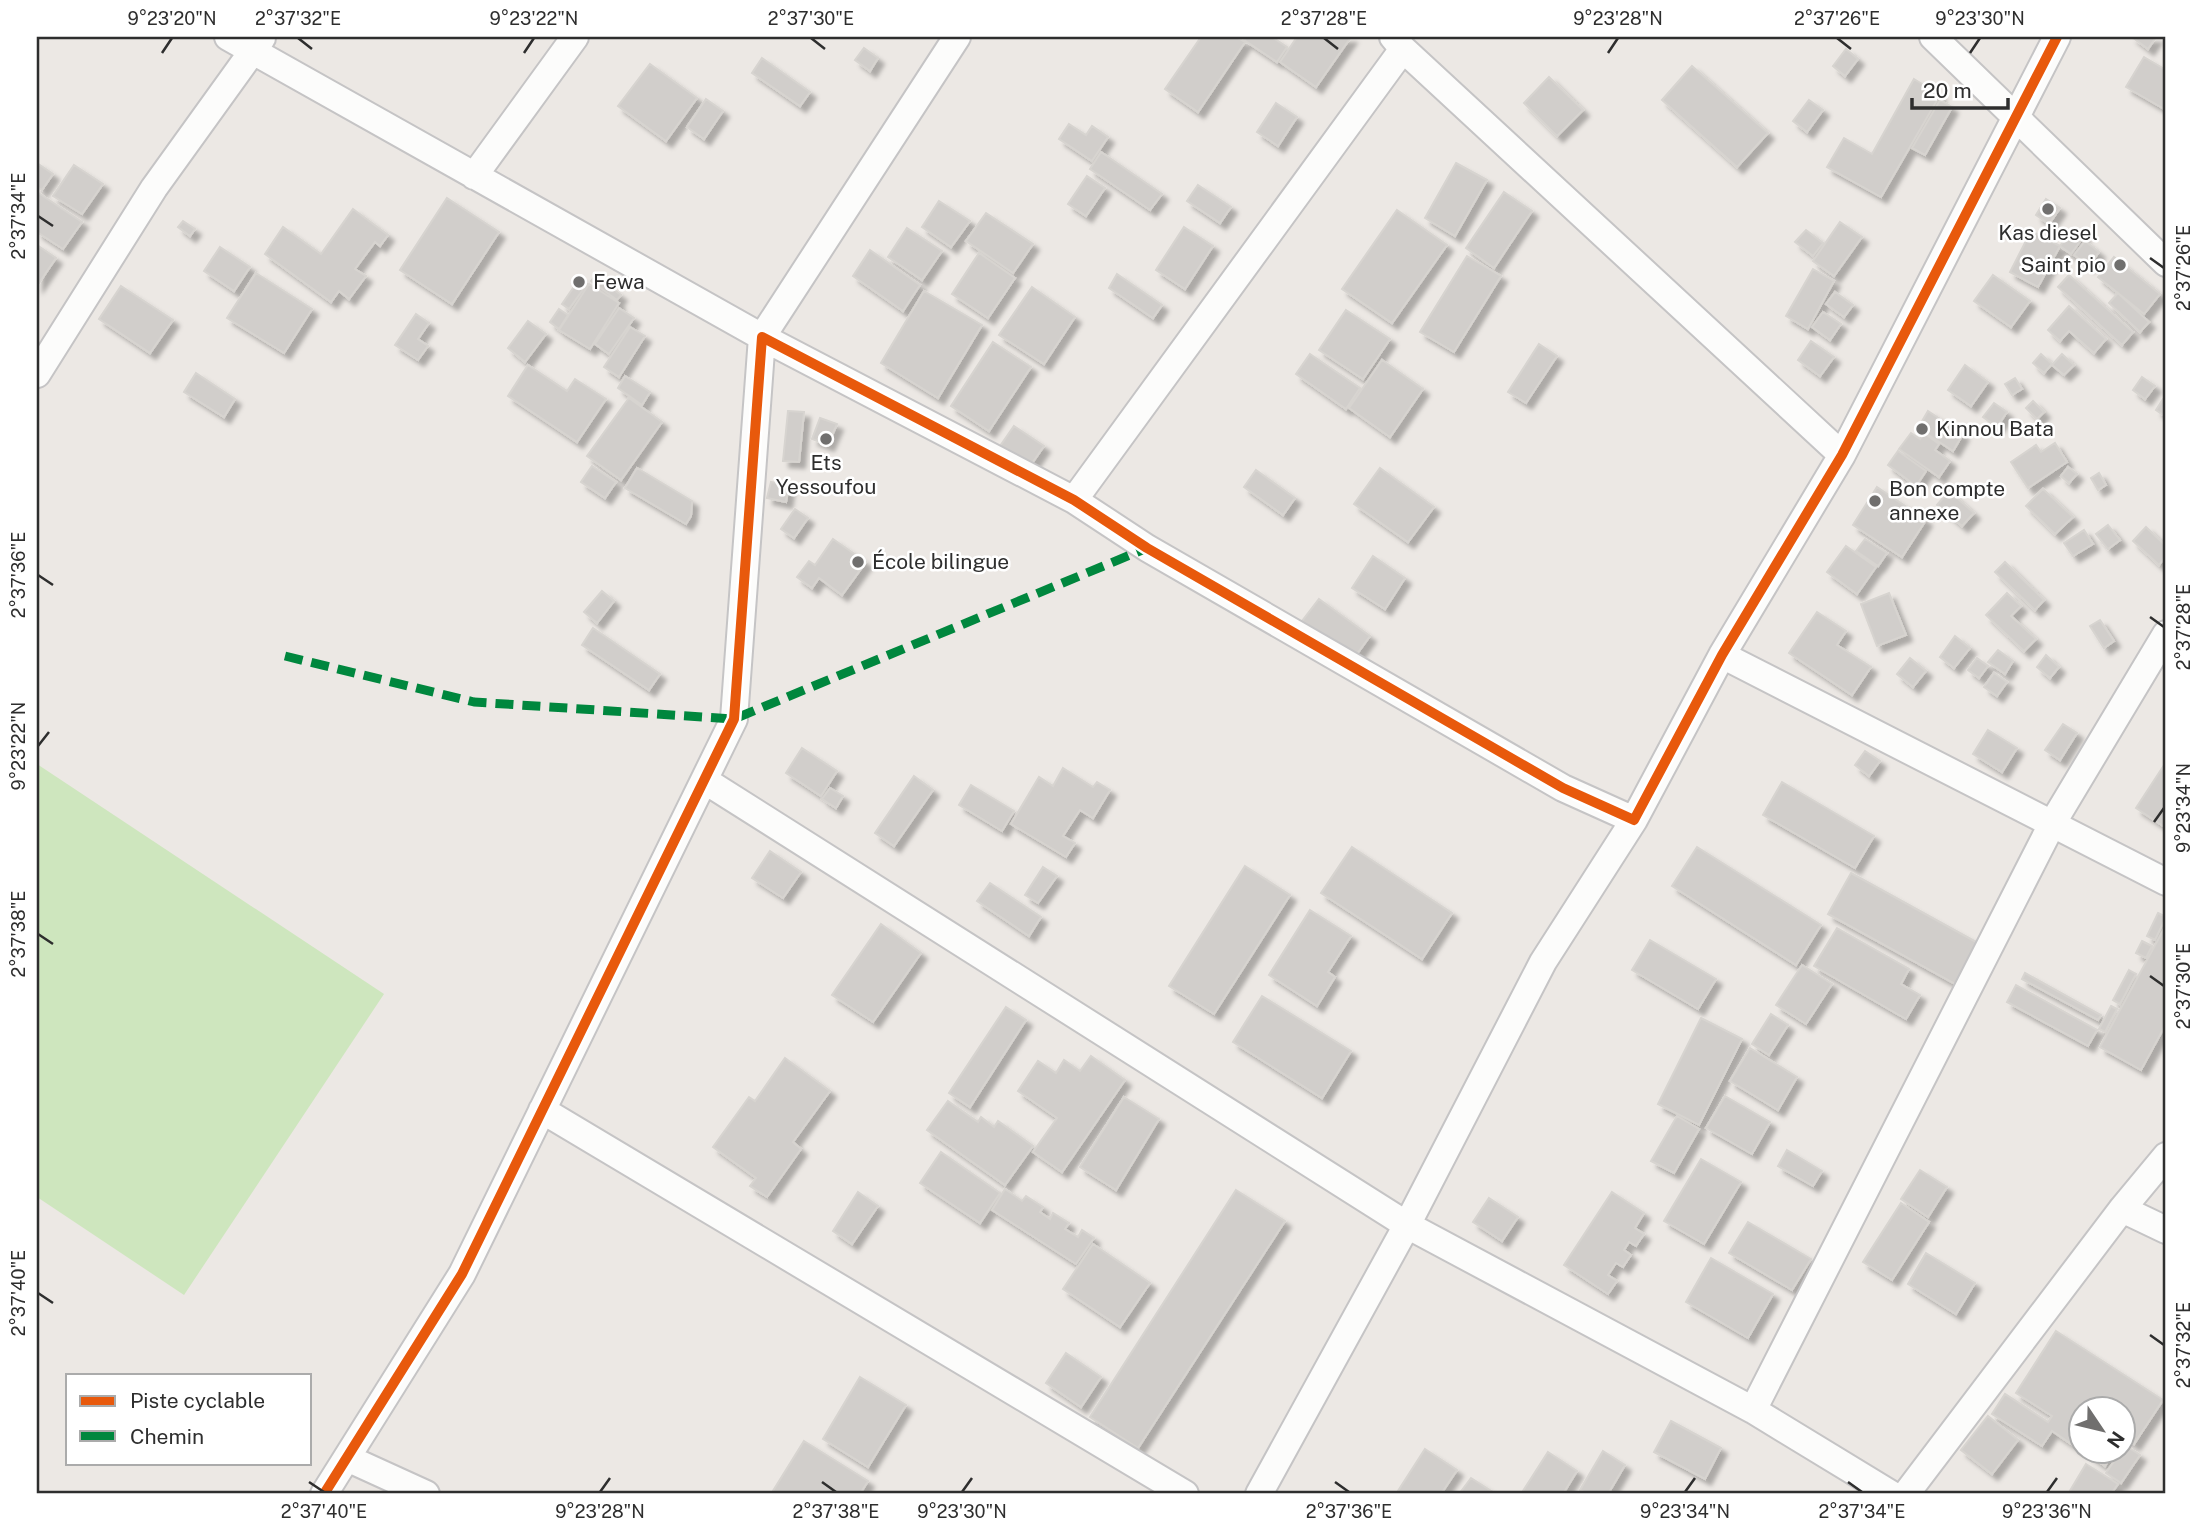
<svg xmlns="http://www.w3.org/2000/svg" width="2203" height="1531" viewBox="0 0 2203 1531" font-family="'Public Sans',sans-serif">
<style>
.green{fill:#cee6be}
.building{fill:#d1cecb;stroke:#d7d4d0;stroke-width:2;filter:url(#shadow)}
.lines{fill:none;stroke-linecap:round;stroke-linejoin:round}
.street-casing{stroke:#c5c4c5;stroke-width:30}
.street{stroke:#fcfcfb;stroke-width:26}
.quiet{stroke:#00873e;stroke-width:9;stroke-dasharray:18 9;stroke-linecap:butt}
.cycleway-casing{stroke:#fff;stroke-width:15}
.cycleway{stroke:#e8590c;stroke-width:10}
.ticks{fill:none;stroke:#2e2e2e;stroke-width:2.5}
.poi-dot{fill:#706f6e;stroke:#fff;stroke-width:2.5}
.labels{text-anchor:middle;stroke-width:5;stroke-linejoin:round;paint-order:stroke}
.poi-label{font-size:21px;fill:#2e2e2e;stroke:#fff;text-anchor:start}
.neatline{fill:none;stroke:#2e2e2e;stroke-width:2.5}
.ticks-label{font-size:18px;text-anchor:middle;fill:#2e2e2e}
</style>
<defs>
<filter id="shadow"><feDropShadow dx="6" dy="6" stdDeviation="2" flood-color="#0004"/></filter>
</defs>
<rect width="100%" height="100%" fill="#ece8e4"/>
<path class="green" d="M 37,764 L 384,994 L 184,1295 L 37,1197 Z"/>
<path class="building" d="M 1201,37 L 1236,37 L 1245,42 L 1198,112 L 1165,89 Z
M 1247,37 L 1272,37 L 1287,47 L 1277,62 L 1244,40 Z
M 1297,37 L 1351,37 L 1316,87 L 1280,62 Z
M 2132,37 L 2156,37 L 2148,49 Z
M 864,48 L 878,58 L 870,71 L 855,60 Z
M 1846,49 L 1858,59 L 1845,76 L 1833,66 Z
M 2144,57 L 2166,70 L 2166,110 L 2126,87 Z
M 762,58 L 810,92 L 800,106 L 752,73 Z
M 650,64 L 697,98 L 666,141 L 618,106 Z
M 1692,66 L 1768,133 L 1737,167 L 1662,100 Z
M 1549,77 L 1583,110 L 1557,136 L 1524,103 Z
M 1914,79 L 1940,95 L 1881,197 L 1827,167 L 1844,138 L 1872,154 Z
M 706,99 L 723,111 L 704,139 L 687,127 Z
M 1809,100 L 1823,110 L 1807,132 L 1793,121 Z
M 1940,100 L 1952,107 L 1925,155 L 1912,148 Z
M 1276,103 L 1297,117 L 1278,146 L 1257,132 Z
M 1069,124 L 1086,135 L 1092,126 L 1108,137 L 1092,161 L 1059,139 Z
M 1101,152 L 1162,194 L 1150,210 L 1090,169 Z
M 37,163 L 53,174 L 42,190 L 37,187 Z
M 1456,163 L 1487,180 L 1455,236 L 1425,218 Z
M 74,165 L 103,184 L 82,214 L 53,196 Z
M 1087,176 L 1105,188 L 1086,216 L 1068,204 Z
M 1198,185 L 1231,207 L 1220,223 L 1187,201 Z
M 37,192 L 82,222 L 63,249 L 37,232 Z
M 1504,192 L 1532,211 L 1494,268 L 1466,248 Z
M 447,198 L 499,232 L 452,304 L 400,270 Z
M 2046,199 L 2060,208 L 2049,224 L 2036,215 Z
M 939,201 L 970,221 L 951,247 L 922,227 Z
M 353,209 L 388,235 L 380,246 L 375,242 L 355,269 L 366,276 L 349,299 L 339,291 L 331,302 L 265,254 L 283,227 L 321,254 Z
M 1397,210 L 1447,245 L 1392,323 L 1342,289 Z
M 986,213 L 1033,244 L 1013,273 L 966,241 Z
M 183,221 L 195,229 L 190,236 L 178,227 Z
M 1840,222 L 1862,237 L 1834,276 L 1813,261 Z
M 1184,227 L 1213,246 L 1185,289 L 1156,270 Z
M 907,228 L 942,251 L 922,280 L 888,257 Z
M 2073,228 L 2084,236 L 2071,254 L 2060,246 Z
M 1806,230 L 1823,243 L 1813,256 L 1795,242 Z
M 2031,231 L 2060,246 L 2038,287 L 2010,272 Z
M 2085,241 L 2099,252 L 2089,266 L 2074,255 Z
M 37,245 L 56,258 L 37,286 Z
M 220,247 L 250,267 L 234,291 L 204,271 Z
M 870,250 L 920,285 L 903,311 L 853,276 Z
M 979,253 L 1015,278 L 988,318 L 952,294 Z
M 1467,256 L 1501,276 L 1454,352 L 1420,332 Z
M 2114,257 L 2160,294 L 2144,314 L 2098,277 Z
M 1813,269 L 1834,281 L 1808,329 L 1786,316 Z
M 256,273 L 312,309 L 284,353 L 227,318 Z
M 1117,274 L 1162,305 L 1153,318 L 1109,288 Z
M 1993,275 L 2030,301 L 2011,327 L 1974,301 Z
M 2069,275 L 2133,332 L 2122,345 L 2058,287 Z
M 595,276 L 621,295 L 617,300 L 591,281 Z
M 580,278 L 587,284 L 569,309 L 562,304 Z
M 589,284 L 619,303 L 590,349 L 559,330 Z
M 121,286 L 173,320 L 150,353 L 99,319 Z
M 1032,287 L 1075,317 L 1044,364 L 999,335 Z
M 924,291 L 982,325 L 938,398 L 881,363 Z
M 1835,292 L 1853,305 L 1844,317 L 1826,304 Z
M 2118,293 L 2149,322 L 2140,332 L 2109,303 Z
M 2069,306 L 2106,339 L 2094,353 L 2069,331 L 2060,341 L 2048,330 Z
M 619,308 L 634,318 L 609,354 L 595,344 Z
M 559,309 L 568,315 L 559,329 L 550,322 Z
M 1346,310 L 1390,339 L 1363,379 L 1319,350 Z
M 1823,312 L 1841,324 L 1830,340 L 1812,327 Z
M 416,314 L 429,323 L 418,339 L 428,346 L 418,360 L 395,345 Z
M 528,321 L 546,334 L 525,362 L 508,348 Z
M 630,327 L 645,336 L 619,377 L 604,367 Z
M 1811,341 L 1834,357 L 1820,376 L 1798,360 Z
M 993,342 L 1031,367 L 989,431 L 951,406 Z
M 1539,344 L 1557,356 L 1526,403 L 1508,392 Z
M 1310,354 L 1360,388 L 1346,409 L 1296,374 Z
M 2041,354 L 2052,364 L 2044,373 L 2033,363 Z
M 2062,354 L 2074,365 L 2064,375 L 2052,365 Z
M 1382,360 L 1423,389 L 1390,437 L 1349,408 Z
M 528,365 L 567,391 L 575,379 L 606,399 L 577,442 L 508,396 Z
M 1965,365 L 1988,382 L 1971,406 L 1948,390 Z
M 196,373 L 235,399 L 224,417 L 184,392 Z
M 625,376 L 650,392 L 642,405 L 618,388 Z
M 2142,377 L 2155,386 L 2145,399 L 2133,390 Z
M 2015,378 L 2022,389 L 2012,395 L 2005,384 Z
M 629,398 L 662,422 L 621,480 L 587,456 Z
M 2163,399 L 2166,400 L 2166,417 L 2156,410 Z
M 2033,401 L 2044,412 L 2037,419 L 2026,408 Z
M 1994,403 L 2007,412 L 1997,427 L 1983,417 Z
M 788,411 L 804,412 L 799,462 L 783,461 Z
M 1928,411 L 1963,434 L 1953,451 L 1918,428 Z
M 820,418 L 837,424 L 828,445 L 812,439 Z
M 1014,426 L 1044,446 L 1028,469 L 998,449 Z
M 1911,433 L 1920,439 L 1924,433 L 1939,444 L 1935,450 L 1950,461 L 1939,477 L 1899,449 Z
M 2055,443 L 2067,462 L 2028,488 L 2011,462 L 2036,445 L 2041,452 Z
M 1898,451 L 1926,471 L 1916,486 L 1888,465 Z
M 592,466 L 616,482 L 605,498 L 581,482 Z
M 2068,467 L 2077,474 L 2069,483 L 2061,476 Z
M 637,468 L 692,501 L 691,516 L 686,524 L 625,488 Z
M 1380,468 L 1434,507 L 1408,542 L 1354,504 Z
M 1256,470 L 1295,498 L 1283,515 L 1244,487 Z
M 2099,473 L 2106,485 L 2098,490 L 2091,478 Z
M 771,482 L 789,485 L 786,502 L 767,498 Z
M 1877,487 L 1926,520 L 1902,557 L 1853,525 Z
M 2043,489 L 2073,517 L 2055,534 L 2026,506 Z
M 1949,491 L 1974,513 L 1962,526 L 1937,505 Z
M 795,509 L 808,518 L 794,538 L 781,529 Z
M 2108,525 L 2120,540 L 2108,549 L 2096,534 Z
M 2146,527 L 2166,546 L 2166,556 L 2159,565 L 2133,541 Z
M 2084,530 L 2093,544 L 2073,556 L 2064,543 Z
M 833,539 L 866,562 L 842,595 L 819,578 L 812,588 L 797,577 L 809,561 L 815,565 Z
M 1865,539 L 1887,553 L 1878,566 L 1856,551 Z
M 1846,546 L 1876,567 L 1857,594 L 1827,572 Z
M 1373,556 L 1405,578 L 1385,609 L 1352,588 Z
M 2005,562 L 2044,600 L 2035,610 L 1995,572 Z
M 602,591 L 614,601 L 597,623 L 584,612 Z
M 1889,593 L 1906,635 L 1877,646 L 1861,604 Z
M 2007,593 L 2021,606 L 2011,616 L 2036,639 L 2024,651 L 1986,615 Z
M 1319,599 L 1370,636 L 1354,658 L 1302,621 Z
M 1817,612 L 1846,631 L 1837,645 L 1871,667 L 1852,695 L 1789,653 Z
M 2100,620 L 2114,641 L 2104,648 L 2090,626 Z
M 593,628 L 660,674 L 649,690 L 582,645 Z
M 1955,636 L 1970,648 L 1954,668 L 1940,657 Z
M 1998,650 L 2013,661 L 2005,674 L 1988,662 Z
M 2046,655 L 2059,667 L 2050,678 L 2037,667 Z
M 1910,658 L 1926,671 L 1913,687 L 1897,674 Z
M 1977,658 L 1988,666 L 1979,678 L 1968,670 Z
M 1994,673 L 2007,682 L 1997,696 L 1984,687 Z
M 2063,724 L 2077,733 L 2060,760 L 2045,750 Z
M 1988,730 L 2017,748 L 2002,772 L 1973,754 Z
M 802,748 L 837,771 L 821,796 L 786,773 Z
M 1865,751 L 1880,761 L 1869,776 L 1855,765 Z
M 2166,762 L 2166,828 L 2136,808 Z
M 1063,768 L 1093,787 L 1097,782 L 1110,790 L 1093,818 L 1080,810 L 1063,836 L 1075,843 L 1066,857 L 1011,824 L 1039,777 L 1053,786 Z
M 914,776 L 933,790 L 894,846 L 875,833 Z
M 1782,782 L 1874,836 L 1855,868 L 1763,815 Z
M 971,785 L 1014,811 L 1002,831 L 959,805 Z
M 830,788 L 843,796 L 836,808 L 822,799 Z
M 1352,847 L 1452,913 L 1422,959 L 1321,893 Z
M 1697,847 L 1821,925 L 1796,965 L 1672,886 Z
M 770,851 L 801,872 L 783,898 L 752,878 Z
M 1245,866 L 1290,895 L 1214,1014 L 1169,986 Z
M 1043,867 L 1057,876 L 1038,903 L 1025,895 Z
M 1851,873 L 1978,943 L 1955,984 L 1828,914 Z
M 990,883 L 1041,917 L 1029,936 L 977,901 Z
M 1310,910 L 1351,936 L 1328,972 L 1335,977 L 1317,1006 L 1269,975 Z
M 2158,913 L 2166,917 L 2155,940 L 2147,936 Z
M 881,924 L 921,953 L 873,1022 L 832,995 Z
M 2166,925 L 2166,1024 L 2141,1070 L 2100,1047 Z
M 1837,928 L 1909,969 L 1901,984 L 1920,995 L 1906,1019 L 1814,966 Z
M 1650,940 L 1716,979 L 1698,1009 L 1632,970 Z
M 2142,941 L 2152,946 L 2146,958 L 2136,953 Z
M 1802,965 L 1832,984 L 1806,1024 L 1776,1005 Z
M 2129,970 L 2136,974 L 2120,1004 L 2113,1000 Z
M 2025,973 L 2101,1015 L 2098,1020 L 2022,979 Z
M 2016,985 L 2097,1030 L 2088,1046 L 2007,1002 Z
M 1262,996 L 1351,1051 L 1322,1098 L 1233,1042 Z
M 2111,1006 L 2117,1009 L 2105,1032 L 2099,1029 Z
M 1006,1007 L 1026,1020 L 970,1107 L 949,1093 Z
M 1771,1014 L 1788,1025 L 1769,1055 L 1752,1044 Z
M 1701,1018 L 1742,1039 L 1699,1125 L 1658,1104 Z
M 1750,1048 L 1797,1077 L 1778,1110 L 1730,1081 Z
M 1091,1056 L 1125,1080 L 1062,1172 L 1033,1152 L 1057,1118 L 1018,1091 L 1038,1061 L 1056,1073 L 1064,1060 L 1080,1071 Z
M 785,1058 L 830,1091 L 793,1142 L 801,1149 L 767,1197 L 750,1186 L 756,1178 L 713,1147 L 749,1097 L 755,1101 Z
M 1725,1096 L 1770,1122 L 1752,1154 L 1706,1128 Z
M 1124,1097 L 1159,1119 L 1116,1190 L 1080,1167 Z
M 948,1101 L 978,1122 L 981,1117 L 994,1127 L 998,1121 L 1033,1146 L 1005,1185 L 927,1130 Z
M 1677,1116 L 1699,1129 L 1674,1173 L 1651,1161 Z
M 1787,1150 L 1822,1171 L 1813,1186 L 1778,1166 Z
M 941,1152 L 1000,1193 L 980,1223 L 920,1183 Z
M 1701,1159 L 1741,1182 L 1704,1244 L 1664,1221 Z
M 1920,1170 L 1947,1187 L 1928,1217 L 1901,1199 Z
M 1005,1189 L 1022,1201 L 1026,1196 L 1043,1207 L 1040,1212 L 1050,1219 L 1053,1213 L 1069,1223 L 1065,1229 L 1078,1237 L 1082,1230 L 1094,1238 L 1076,1264 L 992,1210 Z
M 1236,1190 L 1285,1221 L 1138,1448 L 1090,1417 Z
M 858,1192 L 878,1206 L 852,1244 L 833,1231 Z
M 1612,1192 L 1644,1213 L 1635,1228 L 1644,1234 L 1636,1246 L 1629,1242 L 1624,1250 L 1631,1255 L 1623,1267 L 1616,1263 L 1608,1275 L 1617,1281 L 1608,1294 L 1564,1265 Z
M 1489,1198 L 1518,1217 L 1502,1241 L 1473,1222 Z
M 1901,1203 L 1929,1222 L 1892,1280 L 1863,1262 Z
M 1748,1222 L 1811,1259 L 1792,1290 L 1729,1253 Z
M 1093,1244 L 1150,1283 L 1120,1327 L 1063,1289 Z
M 1926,1253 L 1975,1283 L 1956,1314 L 1908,1284 Z
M 1711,1258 L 1773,1294 L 1748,1338 L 1686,1302 Z
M 2056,1331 L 2163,1400 L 2134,1444 L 2124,1437 L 2122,1440 L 2122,1408 L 2080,1408 L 2080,1450 L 2052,1431 L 2042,1446 L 1992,1414 L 2005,1394 L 2048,1422 L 2052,1416 L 2016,1393 Z
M 1066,1353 L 1101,1377 L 1081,1407 L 1046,1383 Z
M 860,1377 L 906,1405 L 868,1467 L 823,1439 Z
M 1988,1416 L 2018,1440 L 1992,1474 L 1961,1450 Z
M 1671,1421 L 1721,1448 L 1705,1479 L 1654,1452 Z
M 804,1441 L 868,1481 L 860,1494 L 771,1494 Z
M 2125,1445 L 2140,1455 L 2121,1483 L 2106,1473 Z
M 1425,1449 L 1457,1470 L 1441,1494 L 1396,1494 Z
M 2082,1450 L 2115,1450 L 2105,1466 Z
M 1603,1451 L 1625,1465 L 1608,1494 L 1588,1494 L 1580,1490 Z
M 1548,1452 L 1577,1471 L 1563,1494 L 1521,1494 Z
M 2086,1464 L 2118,1484 L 2111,1494 L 2068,1494 Z
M 1471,1478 L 1496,1494 L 1459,1494 Z"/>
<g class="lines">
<g class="street-casing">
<path id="street" d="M 228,37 L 762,337 L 957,37
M 1393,37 L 1403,49 L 1842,455
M 1933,37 L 2166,263
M 474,176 L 575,37
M 37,374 L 154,188 L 262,38
M 1074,500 L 1403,49
M 1722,655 L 2166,882
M 704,780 L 1407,1225 L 1753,1410 L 1891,1494
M 542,1110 L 1185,1494
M 2122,1209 L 2166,1230
M 1753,1410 L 2052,824 L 2166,634
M 347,1458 L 426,1494
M 324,1494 L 462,1274 L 734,719 L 762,337 L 1074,500 L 1147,548 L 1563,788 L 1634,820 L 1722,655 L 1842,455 L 2057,37
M 1259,1494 L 1407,1225 L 1543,962 L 1634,820
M 1906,1494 L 2122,1209 L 2166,1156"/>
</g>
<use href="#street" class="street"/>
<path class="quiet" d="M 285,656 L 474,702 L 734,719 L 1147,548"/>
<g class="cycleway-casing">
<path id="cycleway" d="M 324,1494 L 462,1274 L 734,719 L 762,337 L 1074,500 L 1147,548 L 1563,788 L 1634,820 L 1722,655 L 1842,455 L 2057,37"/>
</g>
<use href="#cycleway" class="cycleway"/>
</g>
<path class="ticks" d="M 298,38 L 312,49M 811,38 L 825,49M 1324,38 L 1338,49M 1837,38 L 1851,49M 162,53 L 172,38M 524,53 L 534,38M 1608,53 L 1618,38M 1970,53 L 1980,38M 38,216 L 53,226M 2150,258 L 2164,268M 38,575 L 53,585M 2150,617 L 2164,627M 38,746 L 49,732M 2154,822 L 2164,808M 38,934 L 53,944M 2150,976 L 2164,986M 38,1293 L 53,1303M 2150,1335 L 2164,1345M 309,1482 L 324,1492M 822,1482 L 836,1492M 1335,1482 L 1349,1492M 1848,1482 L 1862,1492M 600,1492 L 610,1478M 962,1492 L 972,1478M 1685,1492 L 1695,1478M 2047,1492 L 2057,1478"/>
<g class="poi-dot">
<circle cx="2048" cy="209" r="7"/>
<circle cx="2120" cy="265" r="7"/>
<circle cx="579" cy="282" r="7"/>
<circle cx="1922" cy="429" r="7"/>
<circle cx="826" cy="439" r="7"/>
<circle cx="1875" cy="501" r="7"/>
<circle cx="858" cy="562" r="7"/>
</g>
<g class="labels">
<g class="poi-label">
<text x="2048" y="240" text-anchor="middle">Kas diesel</text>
<text x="2106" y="272" text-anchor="end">Saint pio</text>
<text x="593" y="289">Fewa</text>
<text x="1936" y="436">Kinnou Bata</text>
<text x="826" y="470" text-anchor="middle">Ets<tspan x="826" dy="24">Yessoufou</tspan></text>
<text x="1889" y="496">Bon compte<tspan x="1889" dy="24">annexe</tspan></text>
<text x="872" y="569">École bilingue</text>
</g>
</g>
<rect width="2203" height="1531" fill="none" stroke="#ffffff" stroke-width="77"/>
<rect x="66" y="1374" width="245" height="91" fill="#ffffff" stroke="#ababab" stroke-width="2"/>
<rect x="80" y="1396" width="35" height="10" fill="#e8590c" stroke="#ababab" stroke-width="2"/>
<text x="130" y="1408" font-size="21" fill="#2e2e2e">Piste cyclable</text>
<rect x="80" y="1431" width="35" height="10" fill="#00873e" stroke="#ababab" stroke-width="2"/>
<text x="130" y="1444" font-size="21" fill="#2e2e2e">Chemin</text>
<g transform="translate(2102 1430) rotate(125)"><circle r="33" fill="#ffffff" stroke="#ababab" stroke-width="2"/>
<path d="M0-5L12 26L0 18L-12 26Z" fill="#706f6e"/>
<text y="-10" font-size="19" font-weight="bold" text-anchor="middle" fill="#2e2e2e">N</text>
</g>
<path d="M1912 98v10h96v-10" fill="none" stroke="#2e2e2e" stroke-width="3.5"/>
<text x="1923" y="98" font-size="21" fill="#2e2e2e" stroke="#ffffff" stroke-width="5" paint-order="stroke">20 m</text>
<rect x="38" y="38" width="2126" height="1454" class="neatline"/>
<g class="ticks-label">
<text x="172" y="25">9°23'20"N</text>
<text x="298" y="25">2°37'32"E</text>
<text x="534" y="25">9°23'22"N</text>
<text x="811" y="25">2°37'30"E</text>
<text x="1324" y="25">2°37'28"E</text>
<text x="1618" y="25">9°23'28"N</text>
<text x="1837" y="25">2°37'26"E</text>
<text x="1980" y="25">9°23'30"N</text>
<text transform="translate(19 216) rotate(-90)" y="6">2°37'34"E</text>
<text transform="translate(2184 268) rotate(-90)" y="6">2°37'26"E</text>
<text transform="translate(19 575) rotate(-90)" y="6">2°37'36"E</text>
<text transform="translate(2184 627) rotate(-90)" y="6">2°37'28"E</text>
<text transform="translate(19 746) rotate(-90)" y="6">9°23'22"N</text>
<text transform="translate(2184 808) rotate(-90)" y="6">9°23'34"N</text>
<text transform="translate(19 934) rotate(-90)" y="6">2°37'38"E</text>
<text transform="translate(2184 986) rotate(-90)" y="6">2°37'30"E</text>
<text transform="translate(19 1293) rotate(-90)" y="6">2°37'40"E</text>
<text transform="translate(2184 1345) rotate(-90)" y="6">2°37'32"E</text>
<text x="324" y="1518">2°37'40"E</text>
<text x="600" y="1518">9°23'28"N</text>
<text x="836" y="1518">2°37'38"E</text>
<text x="962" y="1518">9°23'30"N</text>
<text x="1349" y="1518">2°37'36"E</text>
<text x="1685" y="1518">9°23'34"N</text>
<text x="1862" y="1518">2°37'34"E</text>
<text x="2047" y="1518">9°23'36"N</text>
</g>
</svg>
